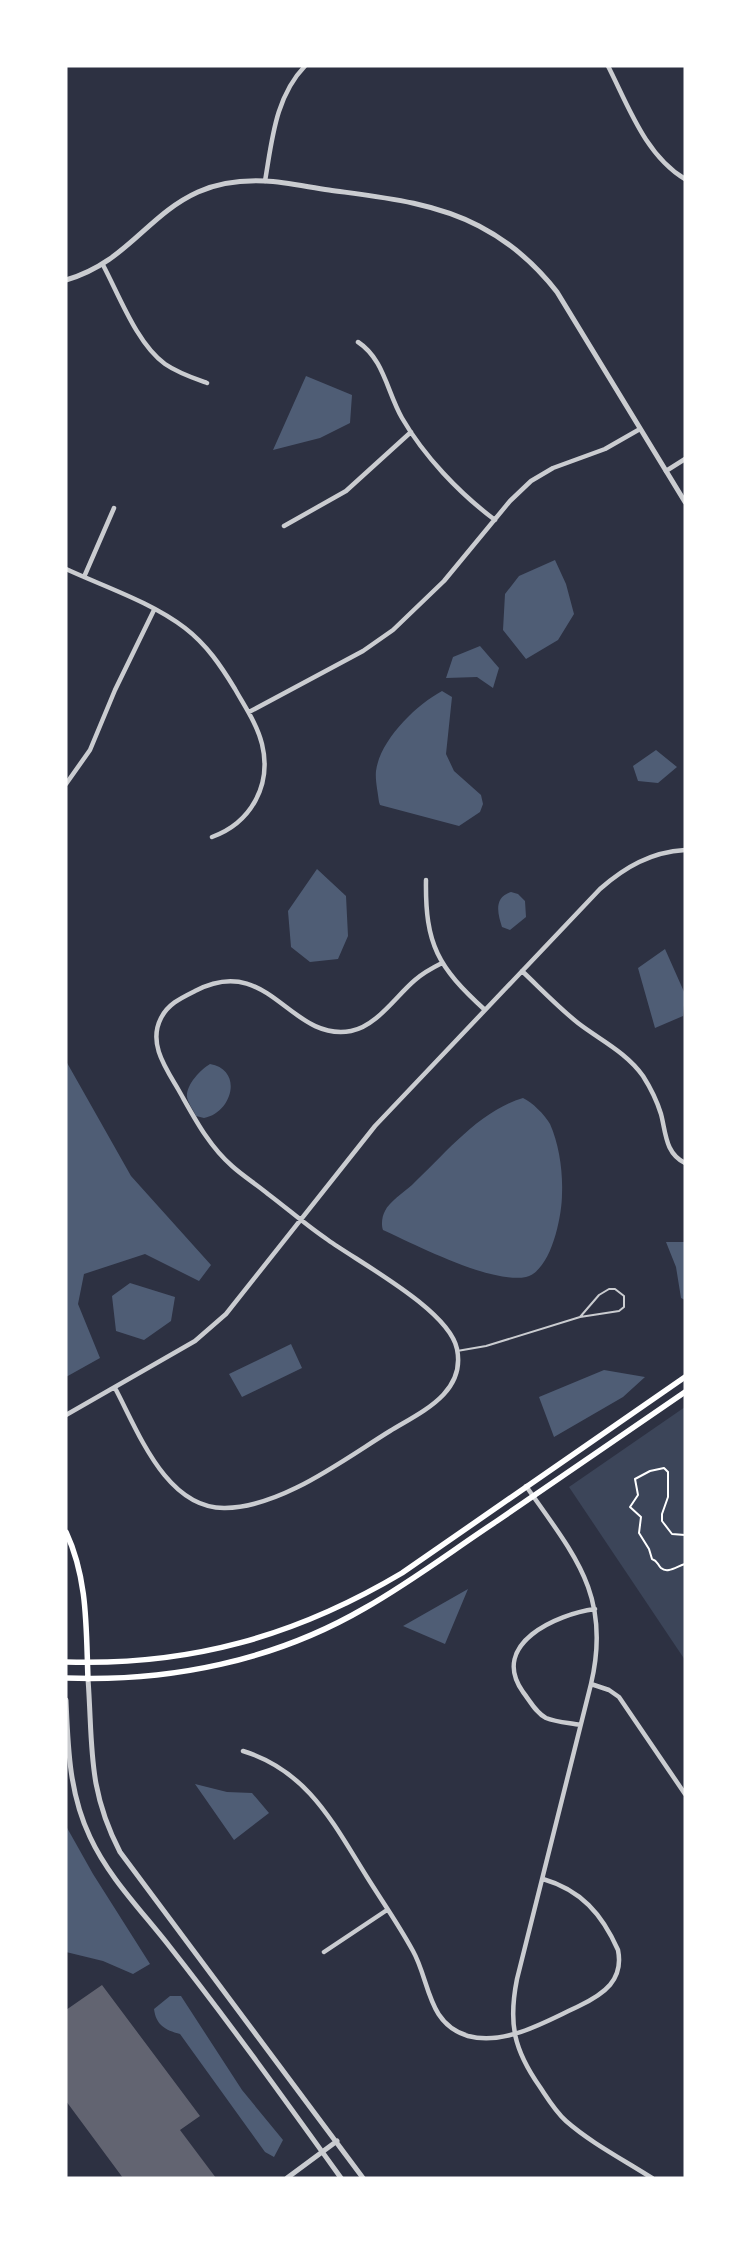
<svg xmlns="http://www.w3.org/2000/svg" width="751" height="2244" viewBox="0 0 751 2244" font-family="'Alegreya Sans',sans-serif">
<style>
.green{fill:#3c4559}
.water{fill:#4f5d75}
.building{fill:#626471}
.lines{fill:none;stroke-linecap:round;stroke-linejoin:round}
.path{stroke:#fff;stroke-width:2}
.service{stroke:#caccd0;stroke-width:2}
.minor{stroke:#caccd0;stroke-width:4.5}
.tertiary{stroke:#caccd0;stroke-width:5}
.secondary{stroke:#fff;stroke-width:5.5}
</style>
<rect width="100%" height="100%" fill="#2d3142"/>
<path class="green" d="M 685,1407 L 685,1660 L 569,1487 Z"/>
<path class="water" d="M 306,376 L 352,395 L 350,423 L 320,438 L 273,450 Z
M 555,560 L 566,584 L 574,614 L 558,640 L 526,659 L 503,630 L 505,594 L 519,576 Z
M 480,646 L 499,668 L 493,688 L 477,677 L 446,678 L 453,657 Z
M 442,691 L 452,697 L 446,754 L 454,771 L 481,795 L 483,804 L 480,812 L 459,826 L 380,805 L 379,802 C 378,793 375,780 376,771 C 380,740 416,705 442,691 Z
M 656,750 L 677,767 L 658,783 L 638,781 L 633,766 Z
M 317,869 L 346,896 L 348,936 L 338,959 L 310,962 L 291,947 L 288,911 Z
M 511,892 L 518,894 L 525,901 L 526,917 L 510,930 L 502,927 C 498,914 493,898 511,892 Z
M 665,949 L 685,994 L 683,1016 L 655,1028 L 638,968 Z
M 66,1061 L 131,1176 L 211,1265 L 199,1281 L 145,1254 L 84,1274 L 78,1304 L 100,1358 L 66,1377 Z
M 210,1064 C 244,1070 232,1113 204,1118 L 196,1116 C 194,1111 188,1103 187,1097 C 186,1085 200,1070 210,1064 Z
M 523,1098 C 532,1102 545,1115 550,1124 C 559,1144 563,1171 562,1194 C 562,1217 551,1271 526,1277 C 491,1284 416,1245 383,1230 C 381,1225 382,1216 385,1211 C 389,1202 404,1192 412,1185 C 445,1154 479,1111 523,1098 Z
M 666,1242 L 685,1242 L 685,1300 L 681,1298 L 676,1267 Z
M 130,1283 L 175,1297 L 171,1321 L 144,1340 L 116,1331 L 112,1296 Z
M 291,1344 L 302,1368 L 242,1397 L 229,1374 Z
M 604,1370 L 645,1377 L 623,1397 L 554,1437 L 539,1397 Z
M 468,1589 L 445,1644 L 403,1626 Z
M 195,1784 L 227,1792 L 252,1793 L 269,1813 L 234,1840 Z
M 66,1826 L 93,1874 L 150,1964 L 133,1974 L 103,1961 L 66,1952 Z
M 170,1996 L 181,1996 L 242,2090 L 283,2140 L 274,2157 L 265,2152 L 180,2034 C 165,2030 156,2025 154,2009 Z"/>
<path class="building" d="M 102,1985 L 200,2116 L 180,2130 L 216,2178 L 123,2178 L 66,2101 L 66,2010 Z"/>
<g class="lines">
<path class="path" d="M 685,1535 L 672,1534 L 662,1521 L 662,1514 L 668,1497 L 668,1472 L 664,1468 L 650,1471 L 635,1479 L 638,1495 L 630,1507 L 641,1517 L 639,1533 L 649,1549 L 652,1559 C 658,1561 657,1564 661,1568 C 668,1574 677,1566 685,1564"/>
<path class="service" d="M 457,1351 L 486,1346 L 580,1317 L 599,1295 L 609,1289 L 615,1289 L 624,1296 L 624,1307 L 619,1311 L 580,1317"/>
<path class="minor" d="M 608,66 C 628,105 645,155 685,179
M 265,181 C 272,141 275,97 305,66
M 103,265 C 119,295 137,344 165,364 C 178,373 193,378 207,383
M 358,342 C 384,359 387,392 402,418 C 424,456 459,493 495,520
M 666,471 L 685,459
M 284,526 L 346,491 L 411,432
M 66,569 C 105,587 151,602 185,628 C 207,645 221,666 235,689 C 245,707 257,724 262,744 C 272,785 251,823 212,837
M 84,577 L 114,508
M 249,712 L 363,651 L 393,630 L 444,581 L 510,501 L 531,481 L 553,468 L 605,449 L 640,429
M 66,784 L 90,750 L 115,690 L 154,610
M 426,880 C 425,945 438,967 485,1010
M 522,971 C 540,988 558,1007 578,1023 C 600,1040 626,1052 643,1076 C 650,1087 657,1101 661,1114 C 666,1133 665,1153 685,1163
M 115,1388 C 138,1431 166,1509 225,1508 C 282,1507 343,1460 390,1431 C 421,1412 466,1393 457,1349 C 449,1310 360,1263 328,1240 C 307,1226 288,1209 268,1194 C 256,1184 243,1176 232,1166 C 208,1145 194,1117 178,1089 C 165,1067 148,1043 161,1018 C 168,1004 181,998 195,991 C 269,952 289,1042 351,1031 C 377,1026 396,996 415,980 C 423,973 432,968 442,963
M 66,1415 L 195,1341 L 226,1314 L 375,1126 L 600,889 C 625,867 651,852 685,850
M 526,1486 C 574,1555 612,1595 591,1684 L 517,1979 C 508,2024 514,2050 540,2087 C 548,2099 555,2111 566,2121 C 591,2143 624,2160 652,2178
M 591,1684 L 609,1690 L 619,1697 L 685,1794
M 580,1725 C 570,1723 556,1722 546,1718 C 536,1713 530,1701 523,1692 C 489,1644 557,1614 595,1609
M 243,1751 C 308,1771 333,1823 367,1877 C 382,1901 399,1925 413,1951 C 430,1981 427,2024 468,2036 C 506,2046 546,2021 579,2006 C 604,1994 624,1980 618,1950 C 602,1914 581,1890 543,1879
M 324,1952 L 387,1910"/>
<path class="tertiary" d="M 66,280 C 126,263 147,215 198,192 C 218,183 242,180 265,181 C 286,182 308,187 329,190 C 380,197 433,202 479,226 C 510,242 536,265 557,292 L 685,502
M 88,1679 C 93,1747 87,1788 120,1852 L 363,2178
M 66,1700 C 68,1747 69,1793 90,1837 C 109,1878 142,1911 170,1947 C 229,2022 285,2100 341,2178
M 287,2178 L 337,2141"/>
<path class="secondary" d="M 66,1532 C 88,1579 86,1628 88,1679
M 66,1662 C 190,1666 296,1636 402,1573 L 685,1377
M 66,1678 C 170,1682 274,1661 365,1608 C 411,1582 453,1550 497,1521 C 560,1478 622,1435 685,1392"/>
</g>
<rect width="751" height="2244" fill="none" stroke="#ffffff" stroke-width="135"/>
</svg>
